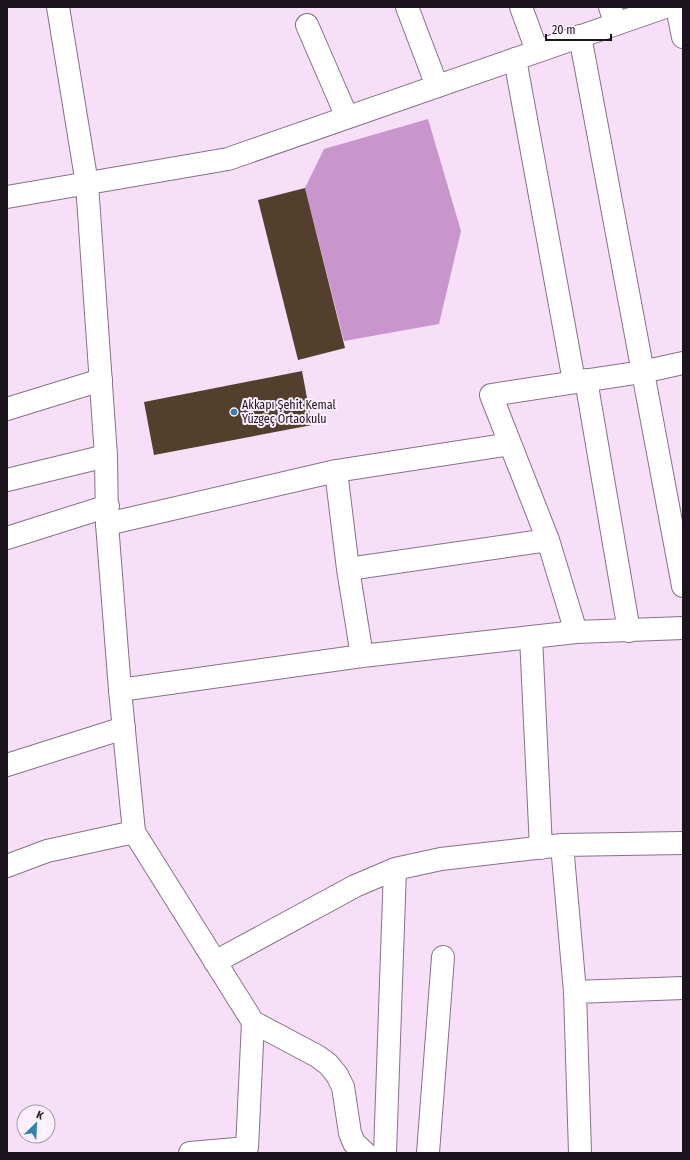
<svg xmlns="http://www.w3.org/2000/svg" width="690" height="1160" viewBox="0 0 690 1160" font-family="'Fira Sans Condensed',sans-serif">
<style>
.forest{fill:#c895cc}
.building{fill:#533f2c}
.lines{fill:none;stroke-linecap:round;stroke-linejoin:round}
.street-casing{stroke:#867288;stroke-width:24}
.secondary-casing{stroke:#867288;stroke-width:24}
.street{stroke:#fff;stroke-width:22}
.secondary{stroke:#fff;stroke-width:22}
.poi-dot{fill:#3381b3;stroke:#fef0fe;stroke-width:1.5}
.labels{text-anchor:middle;stroke-width:4;stroke-linejoin:round;paint-order:stroke}
.poi-label{font-size:12px;fill:#1c141d;stroke:#fef0fe;text-anchor:start}
</style>
<rect width="100%" height="100%" fill="#f6dff7"/>
<path class="forest" d="M 428,119 L 461,231 L 439,324 L 344,341 L 305,188 L 324,149 Z"/>
<path class="building" d="M 305,188 L 345,348 L 298,360 L 258,200 Z
M 302,371 L 312,425 L 154,455 L 144,402 Z"/>
<g class="lines">
<g class="street-casing">
<path id="street" d="M 407,7 L 437,86
M 521,7 L 537,51
M 610,7 L 616,24
M 677,7 L 683,37
M 307,25 L 347,117
M 580,36 L 683,586
M 515,59 L 574,381
M 586,380 L 629,631
M 7,409 L 101,380
M 336,471 L 348,569 L 362,656
M 7,480 L 106,456
M 107,524 L 336,471 L 510,444
M 7,538 L 108,506
M 348,569 L 548,540
M 576,632 L 548,540 L 491,395 L 642,372 L 683,363
M 531,637 L 541,848
M 120,690 L 362,656 L 576,632 L 683,628
M 7,765 L 124,728
M 562,845 L 575,992
M 7,866 L 47,851 L 134,832
M 215,962 L 355,886 L 395,869 L 441,859 L 562,845 L 683,843
M 190,1153 L 247,1148 L 253,1022
M 385,1153 L 395,869
M 428,1153 L 443,957"/>
</g>
<g class="secondary-casing">
<path id="secondary" d="M 58,7 L 87,184 L 106,456 L 107,524 L 120,690 L 134,832 L 253,1022 L 317,1056 L 328,1064 L 337,1075 L 343,1087 L 350,1133 L 354,1143 L 365,1153
M 7,197 L 228,159 L 665,7
M 580,1153 L 575,992 L 683,988"/>
</g>
<use href="#street" class="street"/>
<use href="#secondary" class="secondary"/>
</g>
<circle class="poi-dot" cx="234" cy="412" r="4"/>
<g class="labels">
<g class="poi-label">
<text x="242" y="409">Akkapı Şehit Kemal<tspan x="242" dy="14">Yüzgeç Ortaokulu</tspan></text>
</g>
</g>
<rect width="690" height="1160" fill="none" stroke="#1c141d" stroke-width="16"/>
<g transform="translate(36 1124) rotate(24)"><circle r="19" fill="#fef0fe" stroke="#a498a4"/>
<path d="M0-3L7 15L0 10L-7 15Z" fill="#3381b3"/>
<text y="-6" font-size="11" font-weight="bold" text-anchor="middle" fill="#1c141d">K</text>
</g>
<path d="M546 34v6h65v-6" fill="none" stroke="#1c141d" stroke-width="2"/>
<text x="552" y="34" font-size="12" fill="#1c141d" stroke="#fef0fe" stroke-width="3" paint-order="stroke">20 m</text>
</svg>
